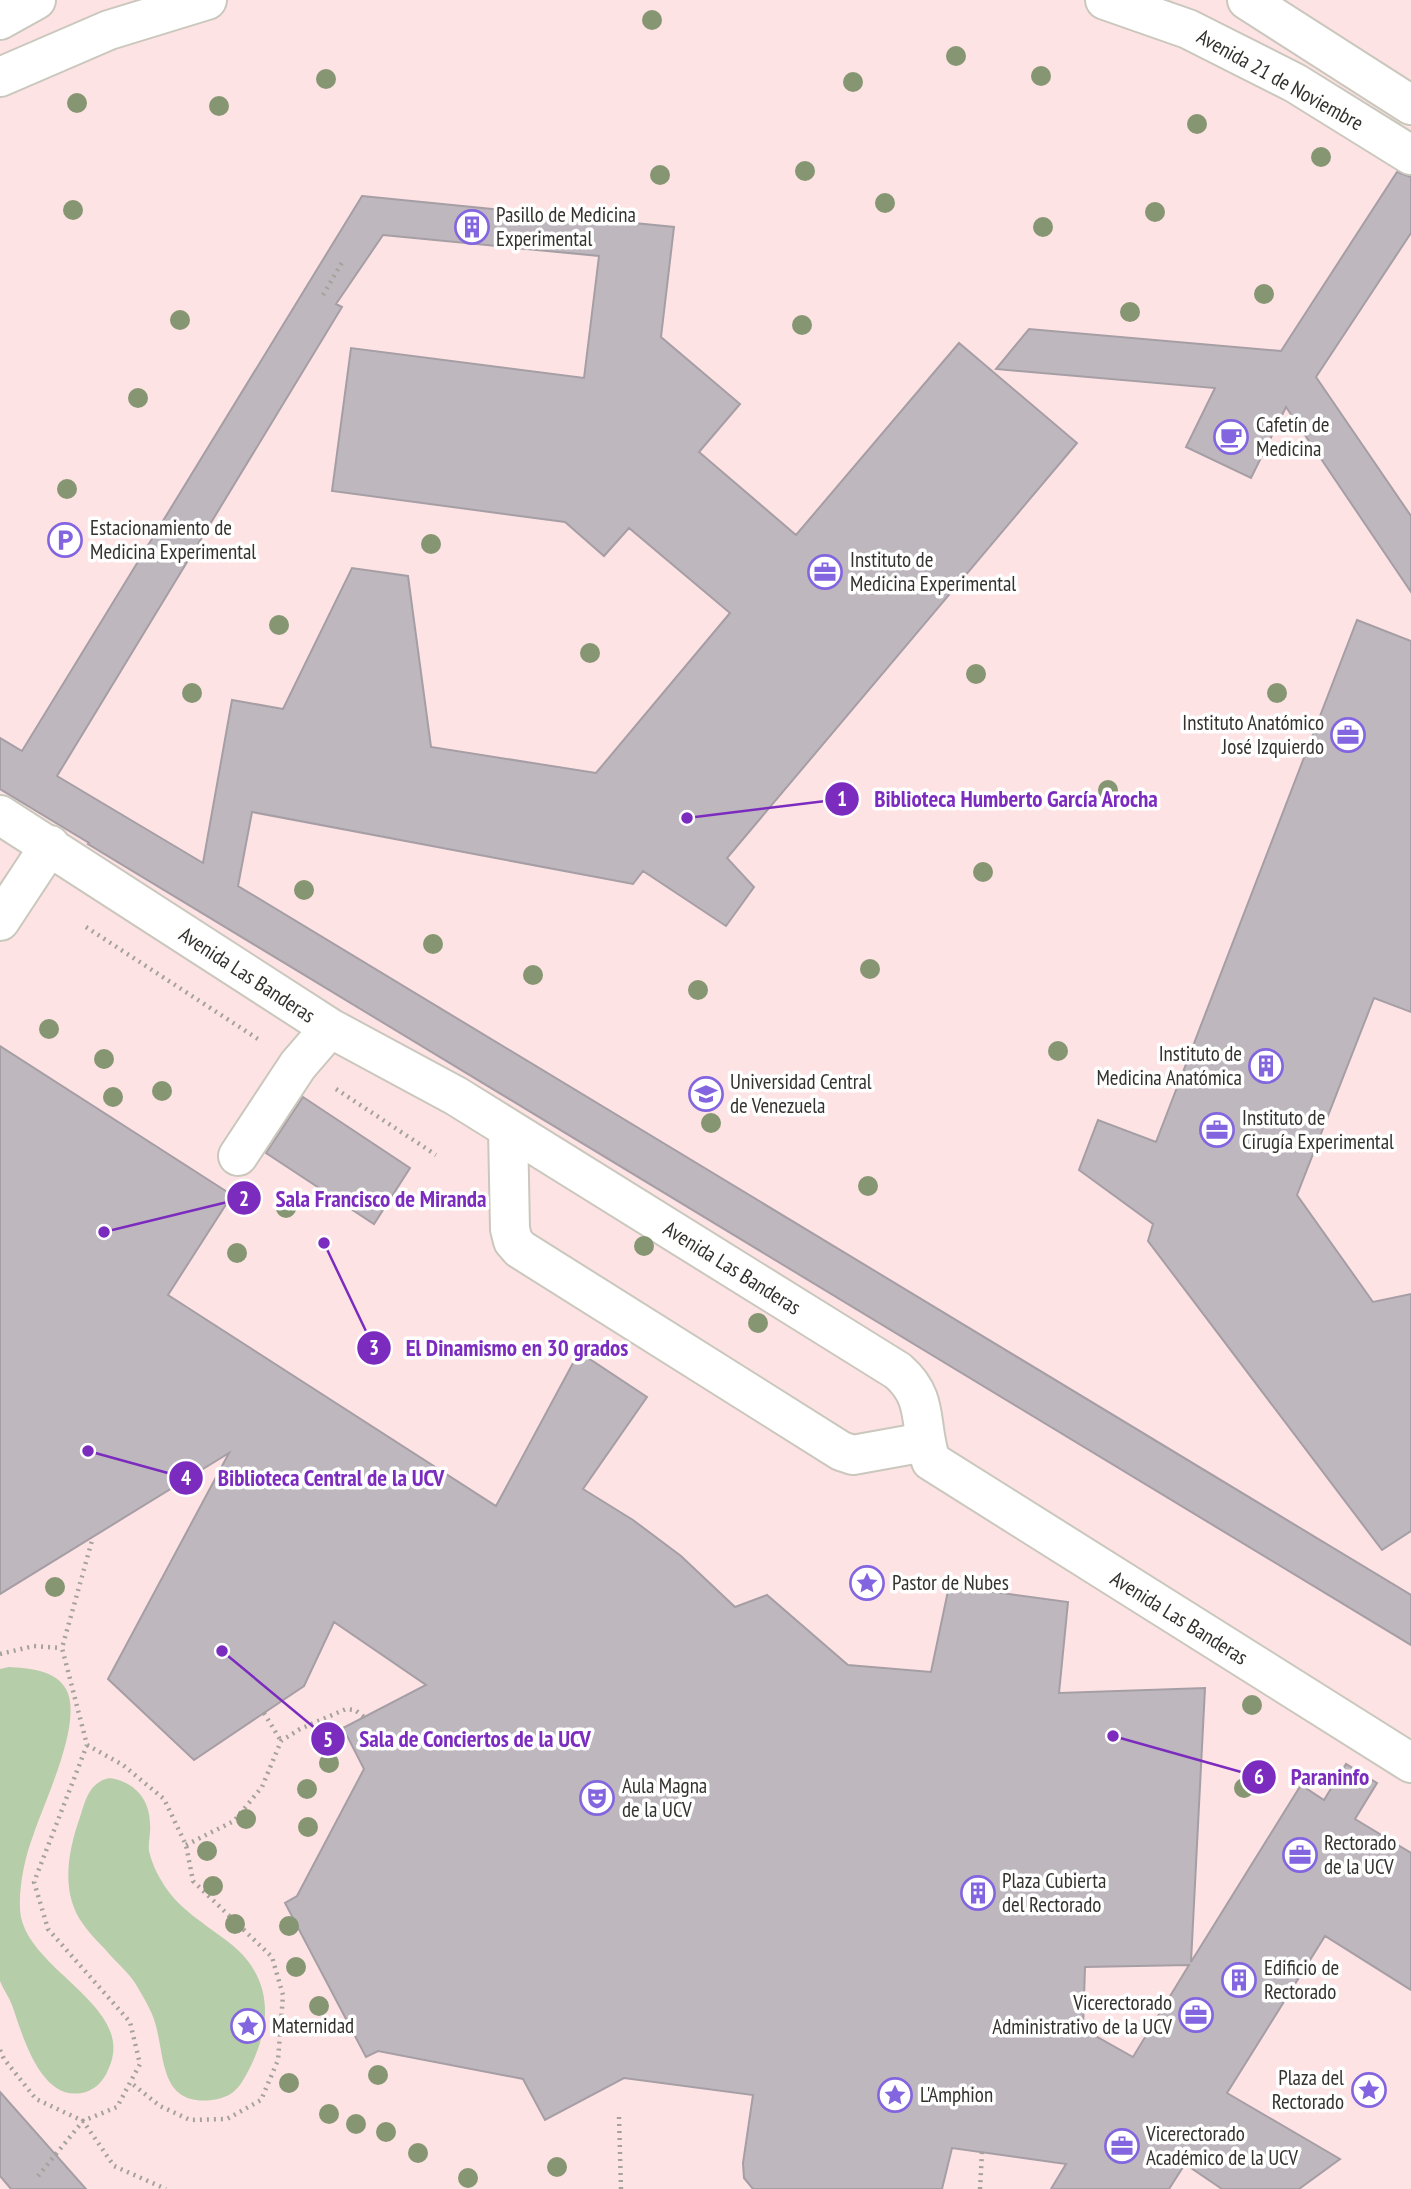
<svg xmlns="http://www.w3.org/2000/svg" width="1411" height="2189" viewBox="0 0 1411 2189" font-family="'PT Sans Narrow',sans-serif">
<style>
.education{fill:#fee3e4}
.green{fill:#b6cdaa}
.building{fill:#bfb7be;stroke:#a69ea5;stroke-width:2;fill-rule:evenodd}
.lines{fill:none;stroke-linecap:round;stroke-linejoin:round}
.minor-casing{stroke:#cac7bd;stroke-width:42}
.path{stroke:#a4a29a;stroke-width:4.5;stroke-dasharray:2 5;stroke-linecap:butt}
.minor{stroke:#fff;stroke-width:38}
.tree{fill:#869673}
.labels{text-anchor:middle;stroke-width:7;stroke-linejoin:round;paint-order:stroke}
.street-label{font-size:21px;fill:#33322e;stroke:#fff}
.poi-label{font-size:21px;fill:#33322e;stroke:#fff;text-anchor:start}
.leader{fill:none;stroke:#7b2cbf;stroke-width:2.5}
.callout-dot{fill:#7b2cbf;stroke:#fff;stroke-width:2.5}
.mark-label{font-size:21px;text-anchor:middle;font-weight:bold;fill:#fff}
.callout-label{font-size:23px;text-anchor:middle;font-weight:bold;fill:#7b2cbf;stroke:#fff;stroke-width:7;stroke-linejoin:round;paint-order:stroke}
</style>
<rect width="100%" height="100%" fill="#f8f4ea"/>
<path class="education" d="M 0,0 L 1411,0 L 1411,2189 L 0,2189 Z"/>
<path class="green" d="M 9,1667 C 28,1668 56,1670 66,1689 C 84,1721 44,1802 33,1836 C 25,1857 19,1885 20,1908 C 21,1969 140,2005 108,2070 C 104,2080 97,2088 86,2092 C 41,2105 23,2036 12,2005 C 9,1997 3,1989 0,1981 C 0,1974 0,1963 0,1955 C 0,1935 0,1916 0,1896 C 0,1821 0,1745 0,1669 Z
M 109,1778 C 134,1781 150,1799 150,1824 C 151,1833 148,1842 149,1851 C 151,1860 156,1872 161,1880 C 177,1909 206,1924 231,1944 C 278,1982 271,2034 242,2082 C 234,2094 226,2098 212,2100 C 161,2106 165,2060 156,2026 C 153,2013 145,2000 138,1988 C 131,1975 121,1967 111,1956 C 102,1945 91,1936 83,1924 C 60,1893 68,1851 80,1817 C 86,1799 89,1783 109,1778 Z"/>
<path class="building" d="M 1397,172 L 1411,177 L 1411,233 L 1316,377 L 1411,516 L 1411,592 L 1286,407 L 1251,478 L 1186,447 L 1215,388 L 996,369 L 1029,329 L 1281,351 Z
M 362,196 L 674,227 L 661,337 L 740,404 L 699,452 L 796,535 L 959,343 L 1077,443 L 727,858 L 754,887 L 726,926 L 643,871 L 633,884 L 252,812 L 238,886 L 1411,1595 L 1411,1645 L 88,844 L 89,843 L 0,789 L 0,738 L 22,751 ZM 383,235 L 599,256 L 584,378 L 351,348 L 332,491 L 565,522 L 604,556 L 629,528 L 730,613 L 596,773 L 431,747 L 408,576 L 352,568 L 283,709 L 232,700 L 203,863 L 57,776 L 342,307 L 336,304 Z
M 1357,620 L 1411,641 L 1411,1012 L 1374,998 L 1297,1195 L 1373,1302 L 1411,1294 L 1411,1531 L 1382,1550 L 1148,1241 L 1153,1224 L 1079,1170 L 1098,1120 L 1156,1142 Z
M 0,1046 L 232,1195 L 168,1295 L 496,1506 L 579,1352 L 647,1397 L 583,1489 L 633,1520 L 681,1556 L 735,1607 L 767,1595 L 848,1665 L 931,1672 L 949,1586 L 1068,1602 L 1059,1693 L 1205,1688 L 1191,1962 L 1301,1785 L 1324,1800 L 1346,1764 L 1377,1783 L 1355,1819 L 1411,1853 L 1411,1990 L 1325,1936 L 1227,2093 L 1340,2159 L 1299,2189 L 1222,2189 L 1185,2164 L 1169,2189 L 1051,2189 L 1066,2164 L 952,2148 L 942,2189 L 753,2189 L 744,2178 L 743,2163 L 753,2095 L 624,2078 L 545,2120 L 523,2079 L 378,2051 L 366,2057 L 285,1903 L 297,1896 L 364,1769 L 343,1728 L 426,1685 L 334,1622 L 304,1686 L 194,1760 L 108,1679 L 229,1453 L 0,1594 ZM 1189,1965 L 1133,2057 L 1083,2029 L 1085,1967 Z
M 303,1097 L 410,1168 L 374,1224 L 266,1153 Z
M 0,2092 L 86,2189 L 11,2189 L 0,2176 Z"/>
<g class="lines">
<g class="minor-casing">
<path id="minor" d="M 1105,0 L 1188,29 L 1295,83 L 1411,155
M 1247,0 L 1411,105
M 0,20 L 36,0
M 0,77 L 109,30 L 207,0
M 0,815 L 330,1028 L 456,1096 L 898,1371 C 930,1399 918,1424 931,1461 L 1411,1763
M 0,921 L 50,845
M 508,1129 L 510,1229 L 513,1241 L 520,1249 L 841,1451 L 853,1455 L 925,1442
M 238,1156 L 298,1065 L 330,1028"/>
</g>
<path class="path" d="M 323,295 L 344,259
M 86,927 L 261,1041
M 336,1089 L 436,1155
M 0,1654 L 34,1646 L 62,1648
M 264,1713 L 281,1741
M 87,1745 L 123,1765 L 164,1799 L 186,1845 L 193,1881 L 272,1957 L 283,1995 L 278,2060 L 261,2100 L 227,2119 L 190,2120 L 160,2106 L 130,2082
M 186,1845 L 234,1821 L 262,1787 L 281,1741 L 300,1729 L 346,1709 L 355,1710 L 364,1717
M 0,2050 L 4,2059 L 36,2099 L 83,2121 L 117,2107 L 140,2064 L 130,2022 L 48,1929 L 34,1882 L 87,1745 L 62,1648 L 93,1537
M 619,2117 L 621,2189
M 38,2176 L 83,2121 L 114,2166 L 166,2189
M 980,2189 L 982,2152"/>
<use href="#minor" class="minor"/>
</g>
<g class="tree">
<circle cx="652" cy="20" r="10"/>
<circle cx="956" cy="56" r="10"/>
<circle cx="1041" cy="76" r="10"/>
<circle cx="326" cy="79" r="10"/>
<circle cx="853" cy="82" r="10"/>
<circle cx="77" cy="103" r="10"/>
<circle cx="219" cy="106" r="10"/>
<circle cx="1197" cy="124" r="10"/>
<circle cx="1321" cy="157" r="10"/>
<circle cx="805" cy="171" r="10"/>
<circle cx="660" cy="175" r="10"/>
<circle cx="885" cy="203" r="10"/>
<circle cx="73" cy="210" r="10"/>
<circle cx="1155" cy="212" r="10"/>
<circle cx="1043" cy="227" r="10"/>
<circle cx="1264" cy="294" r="10"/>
<circle cx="1130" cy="312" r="10"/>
<circle cx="180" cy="320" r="10"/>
<circle cx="802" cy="325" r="10"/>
<circle cx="138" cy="398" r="10"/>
<circle cx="67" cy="489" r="10"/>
<circle cx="431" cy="544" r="10"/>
<circle cx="279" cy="625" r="10"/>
<circle cx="590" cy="653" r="10"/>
<circle cx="976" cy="674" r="10"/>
<circle cx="192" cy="693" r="10"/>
<circle cx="1277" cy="693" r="10"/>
<circle cx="1108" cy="790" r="10"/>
<circle cx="983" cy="872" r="10"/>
<circle cx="304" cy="890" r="10"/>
<circle cx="433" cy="944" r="10"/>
<circle cx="870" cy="969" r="10"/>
<circle cx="533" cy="975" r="10"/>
<circle cx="698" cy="990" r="10"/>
<circle cx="49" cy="1029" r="10"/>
<circle cx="1058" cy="1051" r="10"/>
<circle cx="104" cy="1059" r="10"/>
<circle cx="162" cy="1091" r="10"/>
<circle cx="113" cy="1097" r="10"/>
<circle cx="711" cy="1123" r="10"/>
<circle cx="868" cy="1186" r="10"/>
<circle cx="286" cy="1208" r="10"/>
<circle cx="644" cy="1246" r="10"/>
<circle cx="237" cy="1253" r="10"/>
<circle cx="758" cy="1323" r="10"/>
<circle cx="55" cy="1587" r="10"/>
<circle cx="1252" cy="1705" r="10"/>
<circle cx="329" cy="1763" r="10"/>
<circle cx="1244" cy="1788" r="10"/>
<circle cx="307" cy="1789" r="10"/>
<circle cx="246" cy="1819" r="10"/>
<circle cx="308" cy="1827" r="10"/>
<circle cx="207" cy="1851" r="10"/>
<circle cx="213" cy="1886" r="10"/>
<circle cx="235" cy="1924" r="10"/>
<circle cx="289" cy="1926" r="10"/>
<circle cx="296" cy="1967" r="10"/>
<circle cx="319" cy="2006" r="10"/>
<circle cx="378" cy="2075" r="10"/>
<circle cx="289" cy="2083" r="10"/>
<circle cx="329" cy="2114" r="10"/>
<circle cx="356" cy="2124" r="10"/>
<circle cx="386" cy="2132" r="10"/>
<circle cx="418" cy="2153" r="10"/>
<circle cx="557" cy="2167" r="10"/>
<circle cx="468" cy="2178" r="10"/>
</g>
<defs>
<g id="building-ring" transform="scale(1.75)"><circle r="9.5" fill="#fff" stroke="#8365e0" stroke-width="1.5"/><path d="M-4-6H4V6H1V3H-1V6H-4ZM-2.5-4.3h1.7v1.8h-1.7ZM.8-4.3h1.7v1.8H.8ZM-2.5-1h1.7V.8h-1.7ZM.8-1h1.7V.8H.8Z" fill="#8365e0"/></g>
<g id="cafe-ring" transform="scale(1.75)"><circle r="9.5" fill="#fff" stroke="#8365e0" stroke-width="1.5"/><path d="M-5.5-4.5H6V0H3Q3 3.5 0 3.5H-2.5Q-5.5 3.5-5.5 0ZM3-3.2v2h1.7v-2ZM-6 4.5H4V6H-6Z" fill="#8365e0"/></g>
<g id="parking-ring" transform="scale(1.75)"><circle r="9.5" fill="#fff" stroke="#8365e0" stroke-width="1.5"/><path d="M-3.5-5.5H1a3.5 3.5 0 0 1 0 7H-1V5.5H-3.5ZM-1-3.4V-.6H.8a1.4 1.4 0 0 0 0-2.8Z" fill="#8365e0"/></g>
<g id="office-ring" transform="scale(1.75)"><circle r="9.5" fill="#fff" stroke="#8365e0" stroke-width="1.5"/><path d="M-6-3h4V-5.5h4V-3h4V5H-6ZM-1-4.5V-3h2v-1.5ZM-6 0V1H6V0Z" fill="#8365e0"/></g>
<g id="university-ring" transform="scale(1.75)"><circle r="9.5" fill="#fff" stroke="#8365e0" stroke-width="1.5"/><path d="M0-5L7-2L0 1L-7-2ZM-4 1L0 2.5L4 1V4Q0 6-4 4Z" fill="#8365e0"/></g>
<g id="sight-ring" transform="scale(1.75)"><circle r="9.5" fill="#fff" stroke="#8365e0" stroke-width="1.5"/><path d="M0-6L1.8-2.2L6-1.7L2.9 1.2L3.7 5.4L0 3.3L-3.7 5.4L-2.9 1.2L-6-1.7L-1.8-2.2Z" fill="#8365e0"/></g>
<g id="theatre-ring" transform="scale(1.75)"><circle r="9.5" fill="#fff" stroke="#8365e0" stroke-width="1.5"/><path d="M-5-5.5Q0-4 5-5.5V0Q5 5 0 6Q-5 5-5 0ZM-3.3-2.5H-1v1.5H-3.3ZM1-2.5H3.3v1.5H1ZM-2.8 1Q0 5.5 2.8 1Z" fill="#8365e0"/></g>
</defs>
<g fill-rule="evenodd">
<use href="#building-ring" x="472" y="227"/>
<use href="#cafe-ring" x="1231" y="437"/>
<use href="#parking-ring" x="65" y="540"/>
<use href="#office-ring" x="825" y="572"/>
<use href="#office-ring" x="1348" y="735"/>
<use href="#building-ring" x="1266" y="1066"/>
<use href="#university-ring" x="706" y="1094"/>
<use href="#office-ring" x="1217" y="1130"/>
<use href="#sight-ring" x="867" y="1583"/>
<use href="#theatre-ring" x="597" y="1798"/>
<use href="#office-ring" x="1300" y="1855"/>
<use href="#building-ring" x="978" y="1893"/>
<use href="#building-ring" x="1239" y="1980"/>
<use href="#office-ring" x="1196" y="2015"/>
<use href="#sight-ring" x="248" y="2026"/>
<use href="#sight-ring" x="1369" y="2090"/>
<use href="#sight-ring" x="895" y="2095"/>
<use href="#office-ring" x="1122" y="2146"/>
</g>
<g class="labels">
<g class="street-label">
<text transform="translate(1280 80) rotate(29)" y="7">Avenida 21 de Noviembre</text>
<text transform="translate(247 975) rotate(33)" y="7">Avenida Las Banderas</text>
<text transform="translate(732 1268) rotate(32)" y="7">Avenida Las Banderas</text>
<text transform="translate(1179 1618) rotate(32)" y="7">Avenida Las Banderas</text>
</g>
<g class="poi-label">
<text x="496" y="222">Pasillo de Medicina<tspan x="496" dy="24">Experimental</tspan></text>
<text x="1256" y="432">Cafetín de<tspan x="1256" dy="24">Medicina</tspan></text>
<text x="90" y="535">Estacionamiento de<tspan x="90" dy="24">Medicina Experimental</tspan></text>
<text x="850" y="567">Instituto de<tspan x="850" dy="24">Medicina Experimental</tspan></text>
<text x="1324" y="730" text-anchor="end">Instituto Anatómico<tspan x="1324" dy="24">José Izquierdo</tspan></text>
<text x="1242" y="1061" text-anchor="end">Instituto de<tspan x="1242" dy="24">Medicina Anatómica</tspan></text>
<text x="730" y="1089">Universidad Central<tspan x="730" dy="24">de Venezuela</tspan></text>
<text x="1242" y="1125">Instituto de<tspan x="1242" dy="24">Cirugía Experimental</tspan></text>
<text x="892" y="1590">Pastor de Nubes</text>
<text x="622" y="1793">Aula Magna<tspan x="622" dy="24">de la UCV</tspan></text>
<text x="1324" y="1850">Rectorado<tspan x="1324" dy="24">de la UCV</tspan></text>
<text x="1002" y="1888">Plaza Cubierta<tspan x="1002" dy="24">del Rectorado</tspan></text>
<text x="1264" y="1975">Edificio de<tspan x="1264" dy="24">Rectorado</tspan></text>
<text x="1172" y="2010" text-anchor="end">Vicerectorado<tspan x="1172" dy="24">Administrativo de la UCV</tspan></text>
<text x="272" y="2033">Maternidad</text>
<text x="1344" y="2085" text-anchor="end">Plaza del<tspan x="1344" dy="24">Rectorado</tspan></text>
<text x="920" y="2102">L'Amphion</text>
<text x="1146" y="2141">Vicerectorado<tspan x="1146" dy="24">Académico de la UCV</tspan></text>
</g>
</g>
<path class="leader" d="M687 818L842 799M104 1232L244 1198M324 1243L374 1348M88 1451L186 1478M222 1651L328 1739M1113 1736L1259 1777"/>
<g class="callout-dot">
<circle cx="687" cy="818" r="7"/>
<circle cx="104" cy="1232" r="7"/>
<circle cx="324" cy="1243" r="7"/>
<circle cx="88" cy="1451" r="7"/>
<circle cx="222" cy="1651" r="7"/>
<circle cx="1113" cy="1736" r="7"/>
<circle cx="842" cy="799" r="18"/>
<circle cx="244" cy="1198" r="18"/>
<circle cx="374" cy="1348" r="18"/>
<circle cx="186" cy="1478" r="18"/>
<circle cx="328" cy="1739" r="18"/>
<circle cx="1259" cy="1777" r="18"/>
</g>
<g class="mark-label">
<text x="842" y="806">1</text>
<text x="244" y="1206">2</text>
<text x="374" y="1355">3</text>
<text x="186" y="1485">4</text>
<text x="328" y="1747">5</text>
<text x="1259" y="1784">6</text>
</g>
<g class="callout-label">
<text x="1016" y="807">Biblioteca Humberto García Arocha</text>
<text x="381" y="1207">Sala Francisco de Miranda</text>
<text x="517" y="1356">El Dinamismo en 30 grados</text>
<text x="331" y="1486">Biblioteca Central de la UCV</text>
<text x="475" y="1747">Sala de Conciertos de la UCV</text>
<text x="1330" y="1785">Paraninfo</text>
</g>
</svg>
